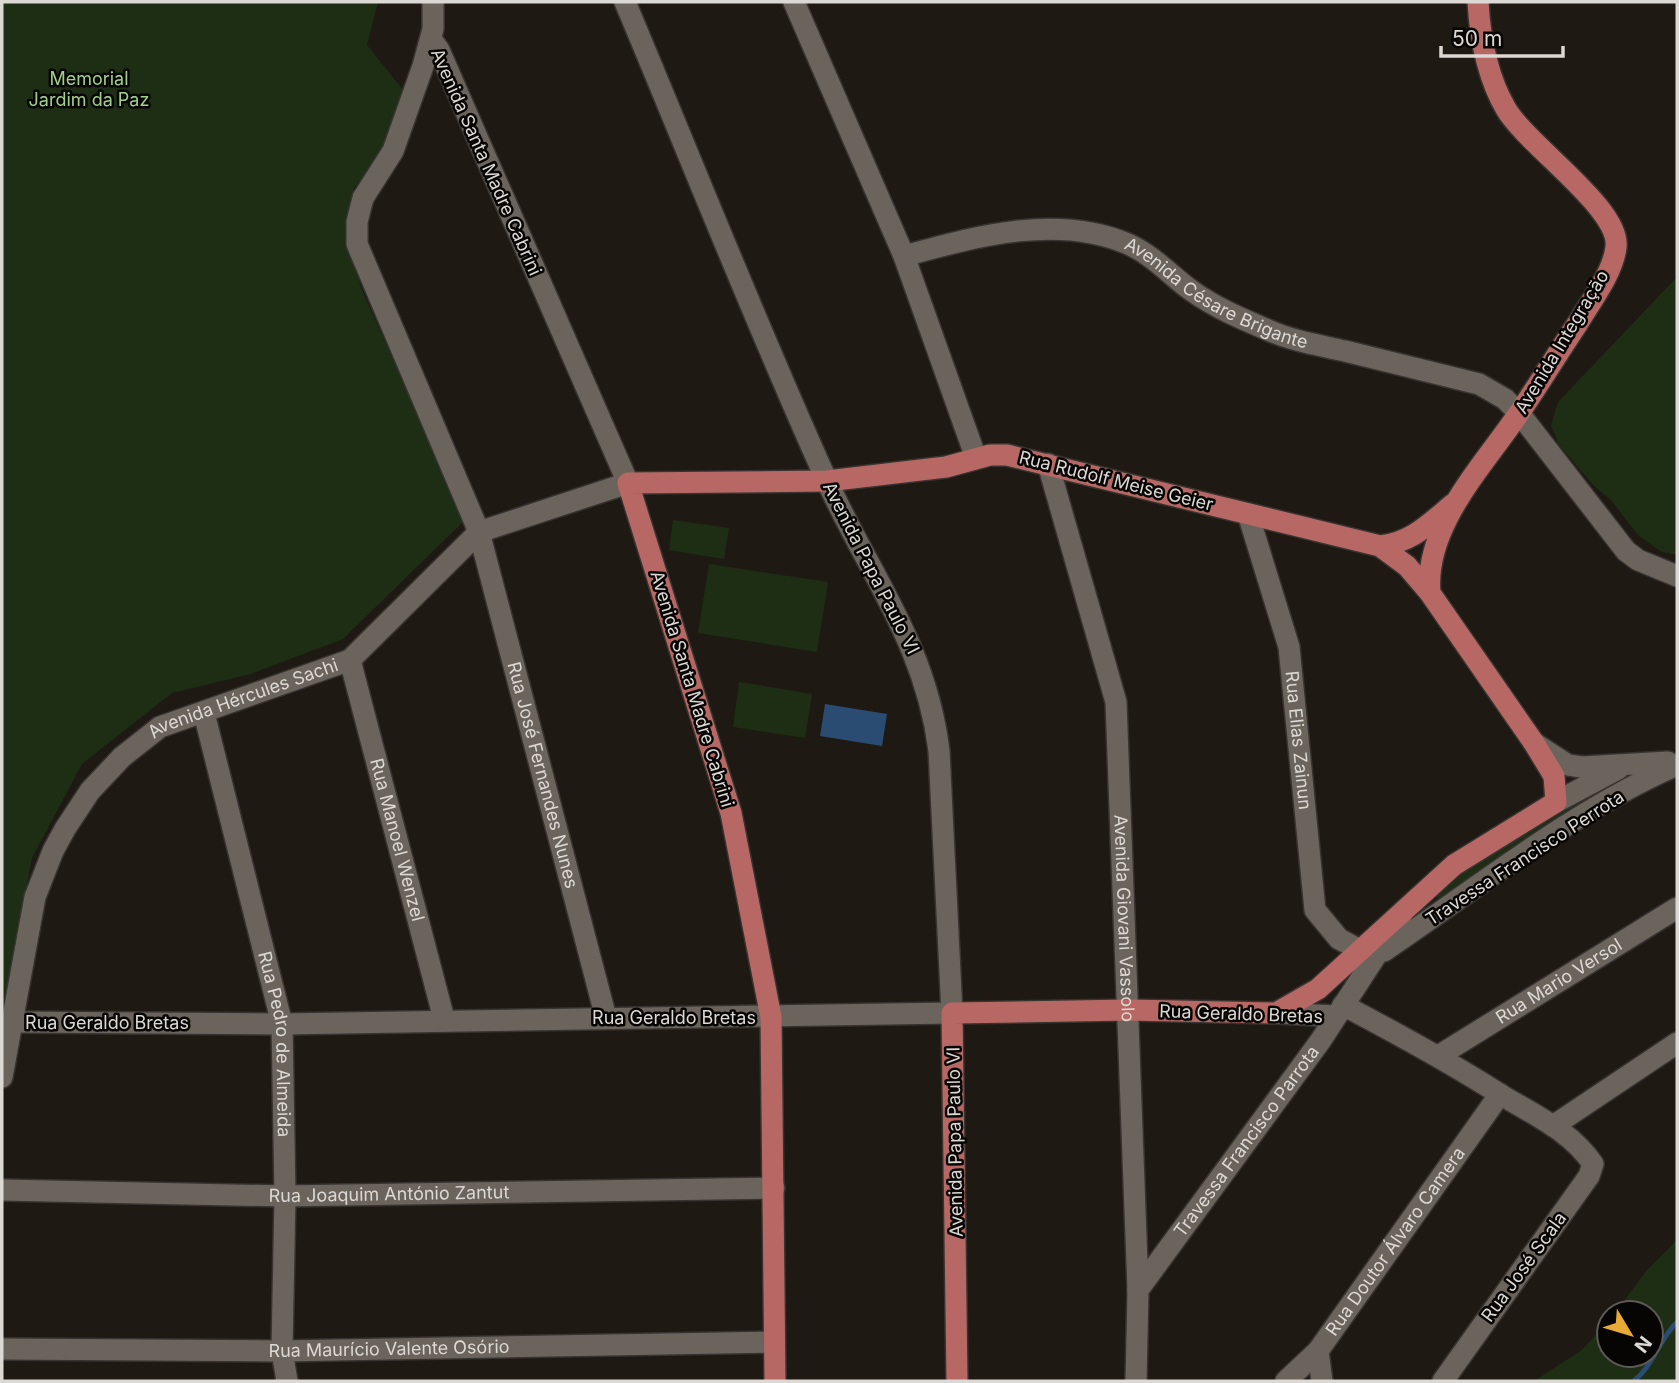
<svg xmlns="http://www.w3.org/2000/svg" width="1679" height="1383" viewBox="0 0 1679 1383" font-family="Inter,sans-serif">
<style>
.green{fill:#1d2e14}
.water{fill:#2a4b72}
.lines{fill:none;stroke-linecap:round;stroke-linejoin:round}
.stream{stroke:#2a4b72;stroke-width:5}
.minor-casing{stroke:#373330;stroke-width:24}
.major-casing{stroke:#373330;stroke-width:24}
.minor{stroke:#6b645d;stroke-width:21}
.major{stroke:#b86864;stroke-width:21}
.labels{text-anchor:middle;stroke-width:5;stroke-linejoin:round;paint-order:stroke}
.park-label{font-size:18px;fill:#a1d08a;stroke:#070504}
.street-label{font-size:18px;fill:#dcd8d4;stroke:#070504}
</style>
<rect width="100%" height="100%" fill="#1f1913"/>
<path class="green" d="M 2,2 L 378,2 L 367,45 L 404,91 L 385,150 L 354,188 L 347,233 L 361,288 L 465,520 L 343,639 L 251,674 L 172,693 L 82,764 L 32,858 L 2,1012 Z
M 1677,277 L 1677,555 L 1660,551 L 1638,535 L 1611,500 L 1594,486 L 1559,445 L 1551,425 L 1558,402 Z
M 673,520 L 729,528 L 724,559 L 669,550 Z
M 709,564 L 828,582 L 817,652 L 698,633 Z
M 739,682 L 812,694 L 805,738 L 733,727 Z
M 1640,771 L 1442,900 L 1437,897 L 1437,891 L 1449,877 L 1574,797 Z
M 1677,1240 L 1677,1381 L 1534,1381 L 1582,1350 L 1609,1320 L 1609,1355 L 1651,1355 L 1651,1313 L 1615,1313 L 1646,1271 Z"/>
<path class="water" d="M 825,704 L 887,714 L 882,746 L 820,736 Z"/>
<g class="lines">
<path class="stream" d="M 1634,1381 C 1654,1364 1659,1340 1677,1322"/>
<g class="minor-casing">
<g id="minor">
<path id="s1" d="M 433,2 L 433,29 L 423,66 L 393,151 L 363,198 L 357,222 L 357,244 L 479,532 L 606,1018"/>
<path d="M 794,2 L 904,256 L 976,458"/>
<path id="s2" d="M 904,256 C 974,237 1057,213 1128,244 C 1153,255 1171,276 1192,291 C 1216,308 1242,319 1268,330 C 1292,341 1319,345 1345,351 C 1390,362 1435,373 1479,384 L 1505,399 L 1519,413 L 1626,551 L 1638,560 L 1677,576"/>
<path id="s3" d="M 1048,464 L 1116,702 L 1138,1290 L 1136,1381"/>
<path id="s4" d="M 1248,514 L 1289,647 L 1315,910 L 1339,939 L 1360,950"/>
<path id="s5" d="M 350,660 L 444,1019"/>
<path id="s6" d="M 204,713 L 282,1024 L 285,1196 L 282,1351 L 287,1381"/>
<path d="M 1534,743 L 1568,765 L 1582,767 L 1668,762"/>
<path d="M 1556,802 L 1618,769"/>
<path d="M 1384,951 C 1477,888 1574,810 1677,765"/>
<path d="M 1343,1005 C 1396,1033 1448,1061 1498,1093 C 1532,1114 1570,1130 1593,1164 L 1589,1176 L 1443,1381"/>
<path d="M 1276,1013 L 1336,1016"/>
<path d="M 12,1022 L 282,1024 L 952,1013 L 939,751 C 926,644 869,574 826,479 C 755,322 692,161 625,2"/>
<path id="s7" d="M 1440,1055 L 1677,908"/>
<path id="s8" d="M 2,1077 L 35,897 L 53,851 L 65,829 L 90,791 L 122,757 L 160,727 L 350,660 L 479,532 L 628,483 L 439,50 L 431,39"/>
<path d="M 1553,1126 L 1677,1043"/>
<path id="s9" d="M 2,1190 L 285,1196 L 774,1188"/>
<path id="s10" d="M 1138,1290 L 1321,1040 L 1401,917"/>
<path id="s11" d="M 2,1349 L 282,1351 L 774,1342"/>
<path d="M 1318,1351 L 1322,1381"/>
<path id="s12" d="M 1286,1381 L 1318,1351 L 1500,1094"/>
</g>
</g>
<g class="major-casing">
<path id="major" d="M 1380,546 C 1411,543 1429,524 1453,504
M 1430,593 C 1424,527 1482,467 1517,416 C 1538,386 1557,354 1578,323 C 1591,301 1613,273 1616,247 C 1621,209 1528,146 1506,109 C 1488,78 1480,37 1478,2
M 775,1381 L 771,1017 L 731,813 L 628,483 L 827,481 L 946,467 L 990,455 L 1007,455 L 1380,546 L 1407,566 L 1430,593 L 1534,743 L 1554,776 L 1556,802 L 1454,865 L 1318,989 L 1276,1013 L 1129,1010 L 952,1013 L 957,1381"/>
</g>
<use href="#minor" class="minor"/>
<use href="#major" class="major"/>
</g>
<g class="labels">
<g class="park-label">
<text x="89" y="85">Memorial<tspan x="89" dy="21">Jardim da Paz</tspan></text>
</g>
<g class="street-label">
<text transform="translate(486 162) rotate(66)" y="6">Avenida Santa Madre Cabrini</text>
<text dy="6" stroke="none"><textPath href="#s2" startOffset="331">Avenida Césare Brigante</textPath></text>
<text transform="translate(1562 342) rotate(-59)" y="6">Avenida Integração</text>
<text transform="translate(1116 481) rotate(14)" y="6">Rua Rudolf Meise Geier</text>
<text transform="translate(871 568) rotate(63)" y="6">Avenida Papa Paulo VI</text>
<text transform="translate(692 689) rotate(73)" y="6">Avenida Santa Madre Cabrini</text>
<text dy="6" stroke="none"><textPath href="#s8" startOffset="486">Avenida Hércules Sachi</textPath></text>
<text dy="6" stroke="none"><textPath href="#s4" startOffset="233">Rua Elias Zainun</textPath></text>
<text dy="6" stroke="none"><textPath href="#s1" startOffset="822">Rua José Fernandes Nunes</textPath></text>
<text dy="6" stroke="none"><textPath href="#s5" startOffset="186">Rua Manoel Wenzel</textPath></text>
<text transform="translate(1525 858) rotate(-33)" y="6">Travessa Francisco Perrota</text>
<text dy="6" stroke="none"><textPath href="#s3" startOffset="464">Avenida Giovani Vassolo</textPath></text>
<text dy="6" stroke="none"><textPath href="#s7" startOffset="140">Rua Mario Versol</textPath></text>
<text transform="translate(1241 1014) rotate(2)" y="6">Rua Geraldo Bretas</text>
<text x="674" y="1024">Rua Geraldo Bretas</text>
<text x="107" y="1029">Rua Geraldo Bretas</text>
<text dy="6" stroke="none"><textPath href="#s6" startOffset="340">Rua Pedro de Almeida</textPath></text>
<text dy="6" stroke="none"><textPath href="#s10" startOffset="184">Travessa Francisco Parrota</textPath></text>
<text transform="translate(955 1142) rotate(-91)" y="6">Avenida Papa Paulo VI</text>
<text dy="6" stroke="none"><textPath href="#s9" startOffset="387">Rua Joaquim António Zantut</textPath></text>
<text dy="6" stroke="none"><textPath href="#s12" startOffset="178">Rua Doutor Álvaro Camera</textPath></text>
<text transform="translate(1524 1267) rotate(-54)" y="6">Rua José Scala</text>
<text dy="6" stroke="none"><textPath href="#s11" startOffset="387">Rua Maurício Valente Osório</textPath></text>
</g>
</g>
<rect width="1679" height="1383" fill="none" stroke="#dcd8d4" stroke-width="7"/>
<g transform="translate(1630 1334) rotate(128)"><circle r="33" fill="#070504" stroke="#5c5957" stroke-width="2"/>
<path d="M0-5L12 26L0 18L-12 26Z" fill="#e8ab37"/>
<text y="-10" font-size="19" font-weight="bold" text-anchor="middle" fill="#dcd8d4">N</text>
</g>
<path d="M1441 46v10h122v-10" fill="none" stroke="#dcd8d4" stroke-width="3.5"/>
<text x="1452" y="46" font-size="21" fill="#dcd8d4" stroke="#070504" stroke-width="5" paint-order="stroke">50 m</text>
</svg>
